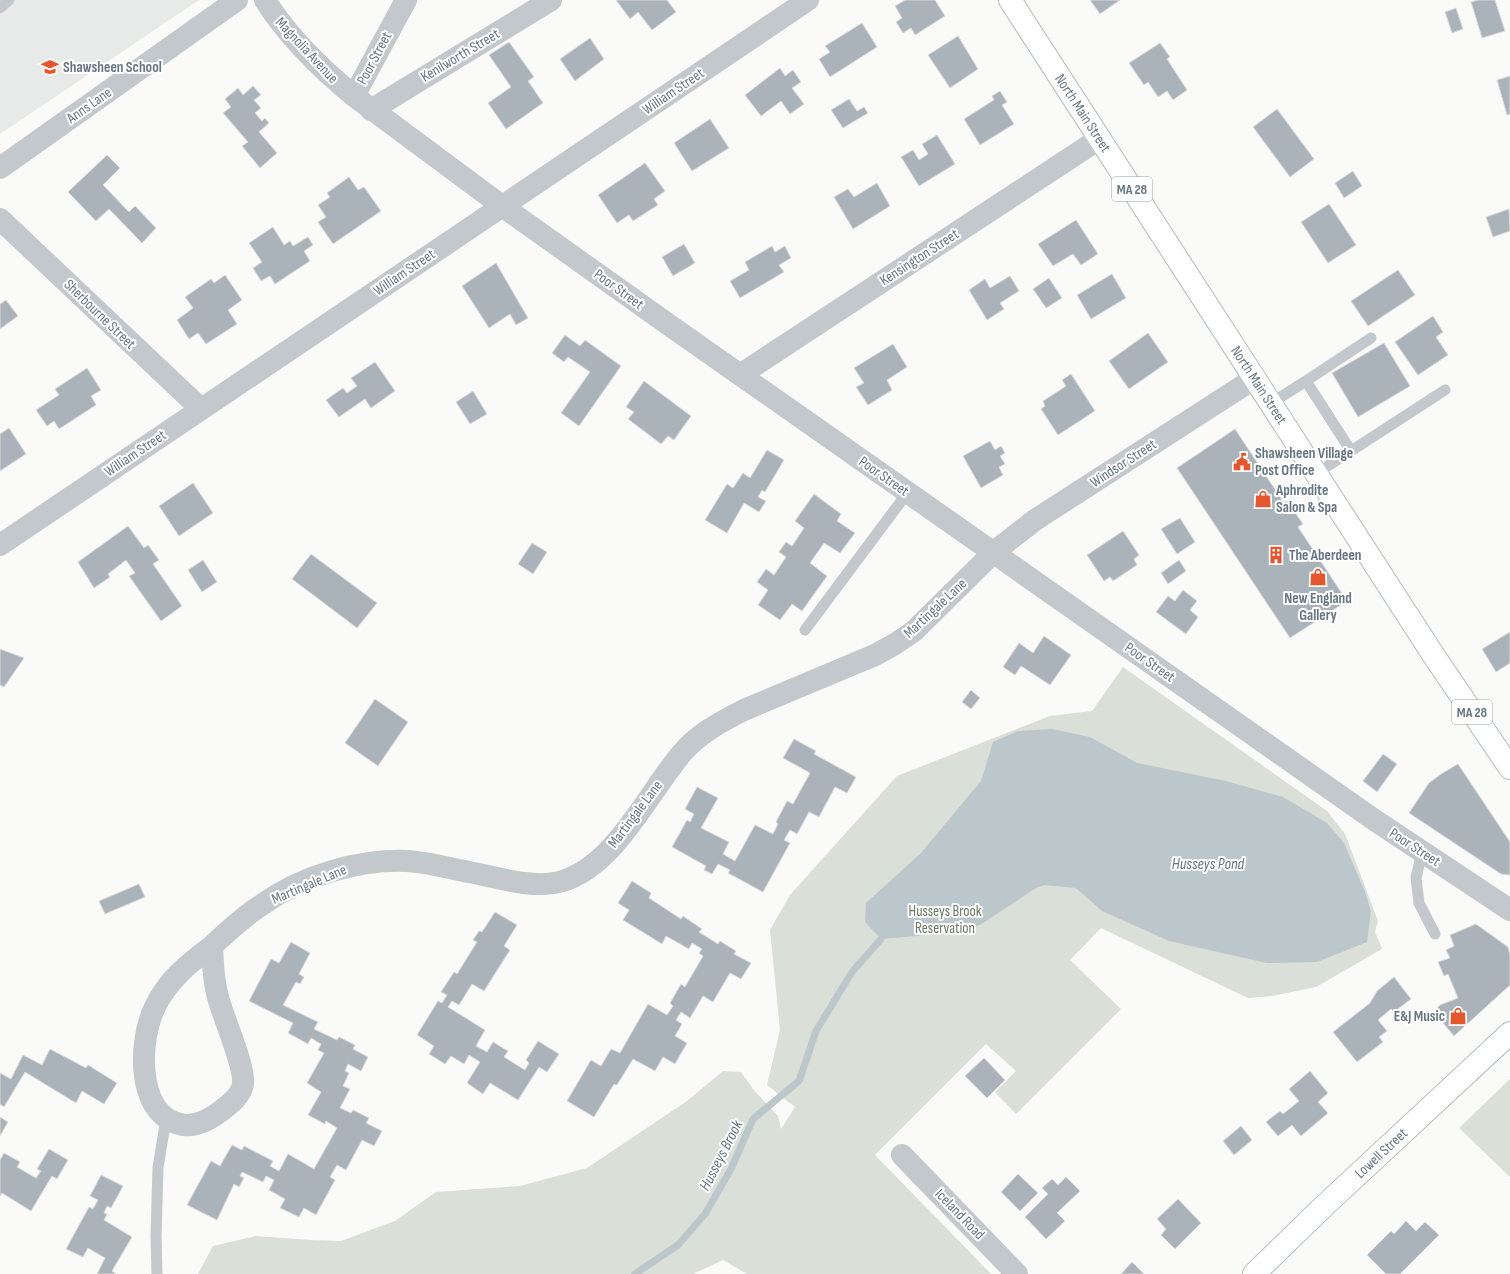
<svg xmlns="http://www.w3.org/2000/svg" width="1510" height="1274" viewBox="0 0 1510 1274" font-family="'Sofia Sans Condensed',sans-serif">
<style>
.built{fill:#e8e9e9}
.green{fill:#dadfd7}
.water{fill:#bbc7cb}
.lines{fill:none;stroke-linecap:round;stroke-linejoin:round}
.stream{stroke:#bbc7cb;stroke-width:7}
.building{fill:#aab3b9;stroke:#dcdcda}
.secondary-casing{stroke:#b3babf;stroke-width:24}
.primary-casing{stroke:#b5babe;stroke-width:24}
.lane{stroke:#c3c8cc;stroke-width:11}
.street{stroke:#c3c8cc;stroke-width:22}
.secondary{stroke:#fff;stroke-width:22}
.primary{stroke:#fff;stroke-width:22}
.labels{text-anchor:middle;stroke-width:4;stroke-linejoin:round;paint-order:stroke}
.shield{fill:#fff;stroke:#939fa8;stroke-width:1}
.shield-label{font-size:14px;font-weight:bold;fill:#657683}
.street-label{font-size:15px;fill:#657683;stroke:#fff}
.poi-label{font-size:15px;font-weight:bold;fill:#657683;stroke:#fff;text-anchor:start}
.park-label{font-size:15px;fill:#687a64;stroke:#fff}
.water-label{font-size:16px;font-style:italic;fill:#60757c;stroke:#fff}
</style>
<rect width="100%" height="100%" fill="#fafaf8"/>
<path class="built" d="M 0,0 L 199,0 L 0,134 Z"/>
<path class="green" d="M 1123,667 L 1327,811 L 1345,834 L 1378,921 L 1375,932 L 1382,949 L 1316,987 L 1272,996 L 1248,998 L 1101,928 L 1070,960 L 1121,1009 L 1016,1114 L 995,1092 L 1016,1071 L 986,1044 L 875,1155 L 991,1274 L 747,1274 L 723,1260 L 693,1274 L 198,1274 L 213,1246 L 256,1236 L 310,1240 L 341,1241 L 395,1221 L 436,1192 L 520,1186 L 587,1168 L 687,1101 L 723,1071 L 741,1072 L 753,1089 L 778,1116 L 781,1129 L 795,1107 L 767,1085 L 780,1030 L 770,930 L 790,895 L 897,776 L 1050,716 L 1092,711 Z
M 1510,1079 L 1510,1177 L 1459,1128 Z"/>
<path class="water" d="M 1052,729 L 1090,737 L 1137,763 L 1226,781 L 1283,797 L 1327,823 L 1344,843 L 1365,892 L 1371,911 L 1367,942 L 1317,962 L 1267,963 L 1169,941 L 1102,911 L 1076,888 L 1044,885 L 1036,888 L 980,925 L 916,936 L 881,939 L 865,922 L 866,903 L 921,853 L 981,781 L 993,742 L 1018,731 Z"/>
<g class="lines">
<path class="stream" d="M 635,1274 L 678,1245 L 705,1214 L 731,1169 L 753,1119 L 799,1081 L 816,1031 L 852,972 L 881,939"/>
</g>
<path class="building" d="M 616,0 L 667,0 L 676,12 L 652,30 L 638,12 L 630,19 Z
M 905,0 L 935,0 L 945,16 L 915,35 L 911,28 L 903,33 L 896,22 L 902,18 L 895,6 Z
M 1090,0 L 1120,0 L 1100,14 Z
M 1478,0 L 1495,0 L 1505,31 L 1482,38 L 1471,2 Z
M 1456,8 L 1463,29 L 1452,33 L 1445,12 Z
M 862,23 L 877,47 L 830,77 L 819,59 L 830,52 L 825,46 Z
M 958,36 L 978,69 L 950,88 L 928,55 Z
M 590,38 L 604,59 L 575,81 L 560,59 Z
M 509,42 L 534,77 L 528,81 L 543,103 L 506,129 L 488,103 L 511,87 L 489,55 Z
M 1160,43 L 1170,57 L 1167,59 L 1187,90 L 1173,100 L 1167,91 L 1158,97 L 1148,82 L 1144,85 L 1129,63 Z
M 780,68 L 785,76 L 793,70 L 801,82 L 792,88 L 804,104 L 790,114 L 781,101 L 761,116 L 745,95 Z
M 1510,76 L 1510,114 L 1507,115 L 1497,80 Z
M 253,86 L 261,95 L 254,100 L 261,108 L 255,113 L 262,121 L 265,118 L 269,123 L 259,132 L 277,153 L 260,168 L 242,146 L 248,142 L 223,113 L 231,107 L 225,99 L 238,88 L 243,95 Z
M 1000,91 L 1007,102 L 1002,105 L 1014,124 L 980,145 L 964,119 L 994,100 L 992,96 Z
M 849,99 L 857,111 L 864,107 L 868,113 L 843,128 L 831,110 Z
M 1277,109 L 1314,159 L 1290,177 L 1253,127 Z
M 710,119 L 729,148 L 692,171 L 674,143 Z
M 937,135 L 955,164 L 919,186 L 901,157 L 913,150 L 919,160 L 928,154 L 922,144 Z
M 107,155 L 120,168 L 103,185 L 129,212 L 135,206 L 156,228 L 142,243 L 109,209 L 96,221 L 68,192 Z
M 645,163 L 665,191 L 654,199 L 658,205 L 633,221 L 629,215 L 617,223 L 598,195 Z
M 1353,171 L 1362,186 L 1344,198 L 1335,183 Z
M 349,177 L 358,190 L 364,187 L 381,211 L 333,244 L 318,222 L 326,217 L 318,205 L 330,197 L 327,193 Z
M 877,183 L 890,206 L 853,229 L 834,197 L 848,189 L 854,197 Z
M 1329,204 L 1356,245 L 1328,263 L 1301,222 Z
M 1509,209 L 1510,231 L 1493,237 L 1486,217 Z
M 1076,220 L 1098,254 L 1081,265 L 1073,254 L 1053,266 L 1038,244 Z
M 273,227 L 284,245 L 290,241 L 293,246 L 308,237 L 313,245 L 304,251 L 310,261 L 275,284 L 270,276 L 261,281 L 253,268 L 262,262 L 249,243 Z
M 684,244 L 695,263 L 673,276 L 662,257 Z
M 772,246 L 775,252 L 785,246 L 791,258 L 779,265 L 784,272 L 740,298 L 730,281 L 749,270 L 745,262 Z
M 496,263 L 528,318 L 516,325 L 510,314 L 489,328 L 462,286 Z
M 1398,270 L 1415,295 L 1368,326 L 1351,301 Z
M 1112,274 L 1126,298 L 1091,319 L 1077,295 Z
M 225,275 L 242,300 L 228,310 L 237,324 L 206,344 L 198,333 L 189,339 L 177,320 L 193,308 L 185,297 L 211,279 L 214,283 Z
M 1010,276 L 1019,291 L 1000,303 L 1004,309 L 987,320 L 969,290 L 985,279 L 990,288 Z
M 1049,278 L 1062,298 L 1046,308 L 1033,289 Z
M 6,300 L 18,316 L 0,329 L 0,304 Z
M 1433,316 L 1443,332 L 1436,337 L 1448,355 L 1418,375 L 1395,342 Z
M 1148,333 L 1168,362 L 1129,389 L 1109,361 Z
M 565,335 L 580,346 L 585,340 L 621,366 L 579,426 L 561,413 L 590,372 L 568,357 L 564,362 L 552,353 Z
M 1384,343 L 1410,386 L 1358,417 L 1332,373 Z
M 893,344 L 907,367 L 887,380 L 892,390 L 868,405 L 856,387 L 864,383 L 854,368 Z
M 375,362 L 395,391 L 371,408 L 365,399 L 339,417 L 326,400 L 343,388 L 347,393 L 357,386 L 351,378 Z
M 87,368 L 101,390 L 91,396 L 96,405 L 59,429 L 54,421 L 47,426 L 36,410 L 59,395 L 55,389 Z
M 1071,374 L 1095,411 L 1058,435 L 1041,409 L 1045,406 L 1043,401 L 1066,386 L 1062,380 Z
M 644,381 L 691,416 L 674,440 L 668,436 L 661,444 L 628,419 L 634,412 L 626,407 Z
M 473,391 L 487,414 L 470,424 L 456,402 Z
M 9,428 L 26,454 L 0,471 L 0,434 Z
M 1235,429 L 1284,503 L 1287,501 L 1303,524 L 1298,527 L 1347,601 L 1290,638 L 1177,468 Z
M 990,441 L 995,450 L 1001,446 L 1005,453 L 1000,456 L 1005,464 L 999,467 L 1003,475 L 981,488 L 963,456 Z
M 767,450 L 784,460 L 765,492 L 762,490 L 758,497 L 766,501 L 759,512 L 744,503 L 727,533 L 705,520 L 727,484 L 733,488 L 743,473 L 750,478 Z
M 193,483 L 213,513 L 179,536 L 159,506 Z
M 814,494 L 841,514 L 837,521 L 855,533 L 840,553 L 824,543 L 810,563 L 827,576 L 802,611 L 792,604 L 780,620 L 758,605 L 768,590 L 757,582 L 766,569 L 774,575 L 786,557 L 779,552 L 786,542 L 792,546 L 804,528 L 795,521 Z
M 1180,518 L 1195,542 L 1177,554 L 1161,529 Z
M 128,526 L 144,548 L 148,545 L 159,560 L 153,564 L 182,606 L 161,621 L 129,576 L 135,573 L 126,560 L 108,574 L 110,577 L 94,588 L 78,562 Z
M 1123,531 L 1139,555 L 1134,559 L 1137,565 L 1113,581 L 1110,577 L 1104,581 L 1087,555 Z
M 532,543 L 547,552 L 533,574 L 518,564 Z
M 311,554 L 377,603 L 357,628 L 292,579 Z
M 203,560 L 217,582 L 202,592 L 188,570 Z
M 1179,560 L 1186,571 L 1168,584 L 1161,573 Z
M 1183,590 L 1197,601 L 1190,610 L 1198,617 L 1186,634 L 1156,612 L 1168,596 L 1175,601 Z
M 1510,632 L 1510,663 L 1496,672 L 1482,649 Z
M 1044,636 L 1071,655 L 1050,685 L 1021,666 L 1015,675 L 1003,667 L 1019,643 L 1033,653 Z
M 0,649 L 24,658 L 4,687 L 0,685 Z
M 971,690 L 980,698 L 971,709 L 962,702 Z
M 375,699 L 408,722 L 378,766 L 345,743 Z
M 794,739 L 816,751 L 814,754 L 856,777 L 847,793 L 835,787 L 819,817 L 809,812 L 797,834 L 790,830 L 784,840 L 790,843 L 763,892 L 728,873 L 730,870 L 718,864 L 712,874 L 704,870 L 706,866 L 672,847 L 687,820 L 690,822 L 694,814 L 685,809 L 697,787 L 718,798 L 701,828 L 729,842 L 723,854 L 735,861 L 755,825 L 773,834 L 778,824 L 776,822 L 787,801 L 793,804 L 810,773 L 783,758 Z
M 1383,754 L 1397,764 L 1377,792 L 1363,781 Z
M 1458,764 L 1510,842 L 1510,875 L 1501,874 L 1409,813 L 1429,783 L 1441,774 Z
M 632,881 L 651,893 L 649,898 L 681,919 L 683,916 L 702,929 L 699,932 L 718,944 L 720,941 L 736,951 L 734,954 L 751,963 L 741,979 L 730,973 L 713,1002 L 703,996 L 690,1018 L 681,1012 L 676,1020 L 682,1024 L 675,1036 L 687,1043 L 675,1064 L 663,1057 L 655,1071 L 633,1059 L 617,1085 L 614,1084 L 594,1117 L 567,1101 L 591,1060 L 601,1066 L 611,1049 L 620,1053 L 648,1004 L 667,1015 L 673,1006 L 670,1003 L 681,984 L 685,987 L 703,956 L 699,953 L 702,949 L 692,943 L 689,949 L 666,936 L 662,944 L 623,920 L 629,910 L 618,903 Z
M 139,884 L 145,897 L 105,914 L 99,901 Z
M 495,912 L 517,925 L 504,946 L 510,950 L 484,991 L 472,984 L 459,1005 L 452,1001 L 448,1007 L 485,1030 L 476,1046 L 487,1052 L 493,1042 L 508,1051 L 504,1057 L 525,1070 L 529,1063 L 526,1060 L 538,1041 L 559,1054 L 547,1072 L 539,1067 L 518,1100 L 490,1083 L 483,1094 L 467,1083 L 480,1062 L 469,1055 L 464,1064 L 451,1056 L 445,1064 L 429,1054 L 434,1046 L 417,1035 L 438,1001 L 442,1003 L 447,995 L 441,992 L 454,972 L 457,974 L 477,942 L 473,940 L 479,931 L 482,932 Z
M 1476,924 L 1508,947 L 1510,955 L 1510,985 L 1454,1036 L 1434,1012 L 1440,1005 L 1458,998 L 1448,974 L 1444,976 L 1438,962 L 1450,958 L 1446,950 L 1454,946 L 1450,935 Z
M 291,942 L 310,953 L 299,974 L 304,977 L 300,984 L 296,982 L 283,1005 L 318,1022 L 314,1029 L 337,1040 L 339,1037 L 355,1045 L 353,1049 L 368,1057 L 361,1071 L 348,1064 L 345,1071 L 349,1073 L 343,1086 L 350,1089 L 340,1108 L 351,1113 L 353,1110 L 369,1118 L 366,1123 L 382,1131 L 374,1146 L 362,1140 L 346,1170 L 337,1165 L 330,1177 L 335,1180 L 316,1215 L 304,1208 L 299,1217 L 280,1208 L 285,1199 L 269,1190 L 274,1180 L 266,1176 L 263,1182 L 242,1172 L 240,1176 L 244,1178 L 239,1187 L 234,1184 L 217,1220 L 187,1205 L 211,1161 L 220,1166 L 232,1145 L 242,1150 L 244,1146 L 273,1161 L 270,1166 L 279,1171 L 288,1154 L 314,1169 L 337,1128 L 326,1121 L 325,1124 L 308,1115 L 321,1092 L 307,1083 L 324,1053 L 318,1050 L 321,1044 L 311,1038 L 308,1044 L 288,1033 L 293,1023 L 249,1001 L 271,959 L 279,963 Z
M 1394,977 L 1411,999 L 1394,1012 L 1391,1009 L 1378,1020 L 1387,1031 L 1379,1037 L 1383,1042 L 1357,1062 L 1333,1032 L 1370,1003 L 1377,991 Z
M 50,1049 L 86,1068 L 88,1065 L 117,1083 L 104,1104 L 82,1091 L 76,1103 L 25,1072 L 4,1107 L 0,1104 L 0,1073 L 11,1079 L 23,1055 L 42,1065 Z
M 984,1058 L 1005,1080 L 987,1098 L 965,1076 Z
M 1310,1071 L 1328,1093 L 1318,1102 L 1328,1113 L 1301,1136 L 1292,1125 L 1278,1136 L 1266,1122 L 1280,1111 L 1283,1114 L 1299,1101 L 1289,1089 Z
M 0,1117 L 8,1122 L 0,1136 Z
M 1241,1126 L 1252,1140 L 1234,1155 L 1223,1141 Z
M 49,1149 L 68,1160 L 57,1179 L 52,1176 L 31,1211 L 2,1193 L 0,1196 L 0,1160 L 4,1153 L 20,1162 L 17,1167 L 36,1178 L 41,1171 L 37,1169 Z
M 1018,1174 L 1038,1193 L 1020,1211 L 1001,1192 Z
M 101,1175 L 123,1186 L 111,1208 L 107,1206 L 104,1213 L 107,1214 L 104,1220 L 132,1237 L 112,1271 L 116,1274 L 97,1274 L 105,1258 L 88,1248 L 83,1257 L 66,1249 L 89,1207 L 93,1209 L 98,1200 L 90,1196 Z
M 1066,1177 L 1080,1191 L 1057,1213 L 1065,1221 L 1046,1239 L 1025,1217 L 1048,1194 L 1042,1188 L 1052,1179 L 1058,1185 Z
M 1178,1199 L 1201,1223 L 1175,1249 L 1161,1235 L 1166,1229 L 1157,1219 Z
M 1406,1221 L 1416,1231 L 1425,1222 L 1439,1235 L 1400,1274 L 1386,1274 L 1367,1255 L 1391,1231 L 1394,1234 Z
M 1132,1262 L 1144,1274 L 1121,1274 Z"/>
<g class="lines">
<g class="secondary-casing">
<path id="secondary" d="M 1254,1274 L 1324,1206 L 1510,1033"/>
</g>
<g class="primary-casing">
<path id="primary" d="M 1010,0 L 1434,656 L 1510,768"/>
</g>
<path class="lane" d="M 0,8 L 9,0
M 1306,381 L 1371,338
M 1271,403 L 1306,381 L 1351,451 L 1317,473
M 1351,451 L 1445,390
M 805,630 L 908,492
M 1422,852 L 1416,878 L 1419,903 L 1435,934
M 157,1274 L 156,1236 L 158,1168 L 166,1118"/>
<path class="street" d="M 265,0 C 288,37 320,68 354,96
M 406,0 L 354,96 L 502,206 L 672,327 L 1373,819 L 1510,910
M 371,110 L 551,0
M 0,168 L 237,0
M 0,219 L 201,409
M 740,375 L 1099,139
M 0,545 L 808,0
M 212,946 C 189,963 167,981 155,1007 C 139,1039 136,1109 176,1123 C 192,1129 208,1121 221,1111 C 230,1104 241,1096 243,1084 C 245,1065 223,1018 218,997 C 213,980 213,963 212,946 C 228,931 244,916 263,904 C 302,876 359,859 406,861 C 427,862 448,868 469,872 C 495,877 533,889 559,882 C 614,868 648,793 682,753 C 698,734 722,721 744,710 L 875,655 L 895,644 L 914,631 L 994,552 L 1035,520 L 1255,378
M 902,1155 L 1017,1274"/>
<use href="#secondary" class="secondary"/>
<use href="#primary" class="primary"/>
</g>
<defs>
<g id="school-bare" transform="scale(1.38)"><path d="M0-5L7-2L0 1L-7-2ZM-4 1L0 2.5L4 1V4Q0 6-4 4Z" fill="#e4572e" stroke="#fff" stroke-width="2.5" paint-order="stroke"/></g>
<g id="civic-bare" transform="scale(1.38)"><path d="M-.6-6.5H3V-4.5H.6V-3L4-1V1h2V6H-6V1h2V-1L-.6-3ZM-1.2 2.5V6h2.4V2.5Z" fill="#e4572e" stroke="#fff" stroke-width="2.5" paint-order="stroke"/></g>
<g id="shop-bare" transform="scale(1.38)"><path d="M-5-2.5h2.3a2.7 3.5 0 0 1 5.4 0H5L5.5 6h-11ZM-1.5-2.5h3a1.5 2.3 0 0 0-3 0Z" fill="#e4572e" stroke="#fff" stroke-width="2.5" paint-order="stroke"/></g>
<g id="building-bare" transform="scale(1.38)"><path d="M-4-6H4V6H1V3H-1V6H-4ZM-2.5-4.3h1.7v1.8h-1.7ZM.8-4.3h1.7v1.8H.8ZM-2.5-1h1.7V.8h-1.7ZM.8-1h1.7V.8H.8Z" fill="#e4572e" stroke="#fff" stroke-width="2.5" paint-order="stroke"/></g>
</defs>
<g fill-rule="evenodd">
<use href="#school-bare" x="50" y="67"/>
<use href="#civic-bare" x="1242" y="462"/>
<use href="#shop-bare" x="1263" y="499"/>
<use href="#building-bare" x="1276" y="555"/>
<use href="#shop-bare" x="1318" y="577"/>
<use href="#shop-bare" x="1458" y="1016"/>
</g>
<g class="labels">
<g class="shield">
<rect x="1112" y="177" width="40" height="24" rx="3"/>
<rect x="1452" y="700" width="40" height="24" rx="3"/>
</g>
<g class="shield-label">
<text x="1132" y="194">MA 28</text>
<text x="1472" y="717">MA 28</text>
</g>
<g class="street-label">
<text transform="translate(307 50) rotate(47)" y="5">Magnolia Avenue</text>
<text transform="translate(460 55) rotate(-31)" y="5">Kenilworth Street</text>
<text transform="translate(374 58) rotate(-62)" y="5">Poor Street</text>
<text transform="translate(673 91) rotate(-34)" y="5">William Street</text>
<text transform="translate(89 105) rotate(-35)" y="5">Anns Lane</text>
<text transform="translate(1083 113) rotate(57)" y="5">North Main Street</text>
<text transform="translate(919 257) rotate(-33)" y="5">Kensington Street</text>
<text transform="translate(404 272) rotate(-34)" y="5">William Street</text>
<text transform="translate(619 289) rotate(36)" y="5">Poor Street</text>
<text transform="translate(100 314) rotate(44)" y="5">Sherbourne Street</text>
<text transform="translate(1259 385) rotate(57)" y="5">North Main Street</text>
<text transform="translate(135 453) rotate(-34)" y="5">William Street</text>
<text transform="translate(1123 463) rotate(-33)" y="5">Windsor Street</text>
<text transform="translate(884 476) rotate(35)" y="5">Poor Street</text>
<text transform="translate(935 608) rotate(-43)" y="5">Martingale Lane</text>
<text transform="translate(1150 662) rotate(35)" y="5">Poor Street</text>
<text transform="translate(635 814) rotate(-53)" y="5">Martingale Lane</text>
<text transform="translate(1415 847) rotate(33)" y="5">Poor Street</text>
<text transform="translate(309 884) rotate(-23)" y="5">Martingale Lane</text>
<text transform="translate(1381 1153) rotate(-43)" y="5">Lowell Street</text>
<text transform="translate(960 1214) rotate(46)" y="5">Iceland Road</text>
</g>
<g class="poi-label">
<text x="63" y="72">Shawsheen School</text>
<text x="1255" y="458">Shawsheen Village<tspan x="1255" dy="17">Post Office</tspan></text>
<text x="1276" y="495">Aphrodite<tspan x="1276" dy="17">Salon &amp; Spa</tspan></text>
<text x="1289" y="560">The Aberdeen</text>
<text x="1318" y="603" text-anchor="middle">New England<tspan x="1318" dy="17">Gallery</tspan></text>
<text x="1445" y="1021" text-anchor="end">E&amp;J Music</text>
</g>
<g class="park-label">
<text x="945" y="916">Husseys Brook<tspan x="945" dy="17">Reservation</tspan></text>
</g>
<g class="water-label">
<text x="1208" y="869">Husseys Pond</text>
<text transform="translate(720 1155) rotate(-63)" y="6">Husseys Brook</text>
</g>
</g>
</svg>
